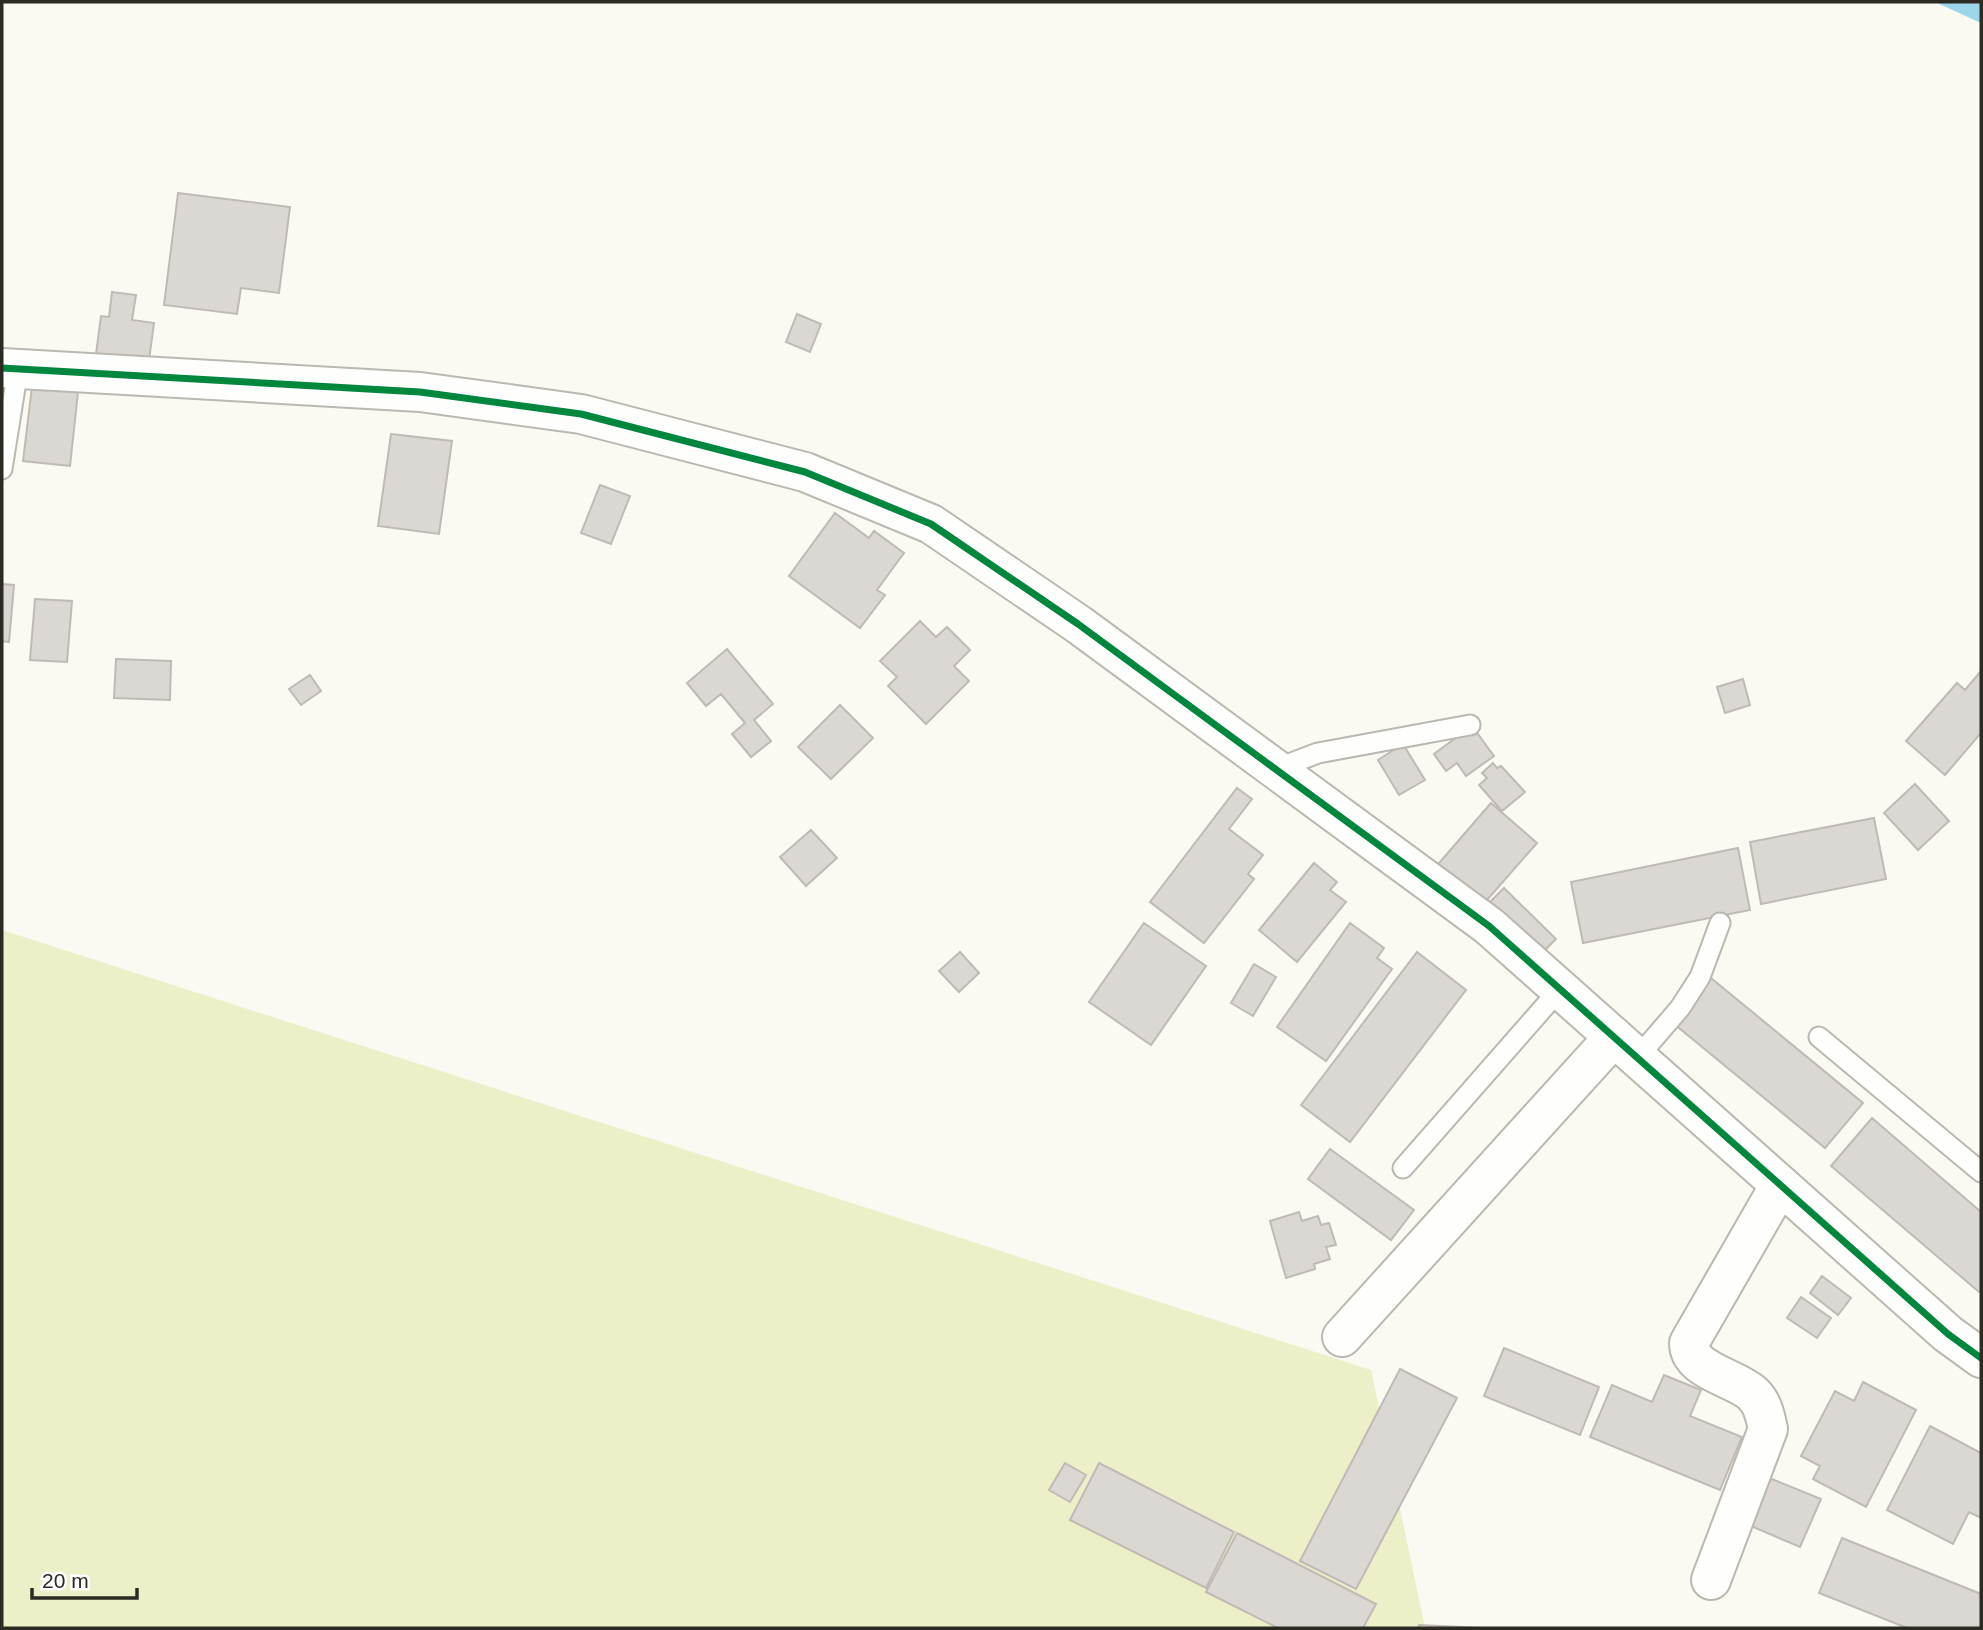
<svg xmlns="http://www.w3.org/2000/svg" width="1983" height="1630" viewBox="0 0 1983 1630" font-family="Helvetica,sans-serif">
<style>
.green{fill:#ecefc7}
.water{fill:#9dd5ea}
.building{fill:#dbd7d3;stroke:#bfbab6;stroke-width:2}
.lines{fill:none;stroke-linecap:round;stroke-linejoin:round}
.lane-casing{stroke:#bab8b1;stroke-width:23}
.street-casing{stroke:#bab8b1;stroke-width:42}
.secondary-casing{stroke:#bab8b1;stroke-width:42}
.lane{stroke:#fefefd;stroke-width:19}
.street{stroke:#fefefd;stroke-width:38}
.secondary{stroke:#fefefd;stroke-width:38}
.cycleway-casing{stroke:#fff;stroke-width:11}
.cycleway{stroke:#00873e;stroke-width:7}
</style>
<rect width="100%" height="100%" fill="#faf9f2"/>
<path class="green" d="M 2,930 L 1371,1370 L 1425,1628 L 2,1628 Z"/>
<path class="water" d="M 1935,2 L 1981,2 L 1981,23 Z"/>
<path class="building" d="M 178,193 L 290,207 L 279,293 L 241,288 L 237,314 L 164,305 Z
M 112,292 L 136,295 L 132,320 L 154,323 L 149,360 L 96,354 L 101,316 L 109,317 Z
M 797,314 L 821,324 L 810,352 L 786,342 Z
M 32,387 L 78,392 L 70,466 L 23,461 Z
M 391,434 L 452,441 L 439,534 L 378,526 Z
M 600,485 L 630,496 L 611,544 L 581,533 Z
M 835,513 L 869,538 L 874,531 L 904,553 L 877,590 L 885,595 L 860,628 L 789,576 Z
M 2,584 L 14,585 L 9,642 L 2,641 Z
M 35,599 L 72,601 L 67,662 L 30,660 Z
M 920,621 L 936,637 L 947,627 L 970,650 L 954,666 L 969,681 L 926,724 L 888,686 L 897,677 L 880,661 Z
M 727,649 L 773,704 L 754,720 L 771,741 L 751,757 L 732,734 L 745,723 L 721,694 L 706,706 L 687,683 Z
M 116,659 L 171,661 L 170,700 L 114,698 Z
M 1981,671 L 1981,733 L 1945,775 L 1906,741 L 1957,683 L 1965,690 Z
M 310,675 L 321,691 L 301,705 L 289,689 Z
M 1743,679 L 1750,705 L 1725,713 L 1717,687 Z
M 840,705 L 873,738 L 831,779 L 798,747 Z
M 1472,726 L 1494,756 L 1466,776 L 1457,763 L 1446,771 L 1434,754 Z
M 1403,744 L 1425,780 L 1399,795 L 1378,760 Z
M 1493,763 L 1497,768 L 1501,766 L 1525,792 L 1502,811 L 1479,785 L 1487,778 L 1482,773 Z
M 1915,784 L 1949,821 L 1918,850 L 1884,813 Z
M 1237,788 L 1252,799 L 1229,829 L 1263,855 L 1248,874 L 1254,879 L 1204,943 L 1150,902 Z
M 1491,803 L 1537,843 L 1480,908 L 1434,869 Z
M 1874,818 L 1886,879 L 1761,904 L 1750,842 Z
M 811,830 L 837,858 L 806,886 L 780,857 Z
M 1738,848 L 1750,910 L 1583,943 L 1571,882 Z
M 1314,863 L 1337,882 L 1330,890 L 1346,902 L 1297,962 L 1259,930 Z
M 1504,888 L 1556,939 L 1537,958 L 1485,907 Z
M 1144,923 L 1206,966 L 1151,1045 L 1089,1002 Z
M 1350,923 L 1384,948 L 1377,958 L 1392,969 L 1326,1061 L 1277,1027 Z
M 960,952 L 979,973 L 959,992 L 939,971 Z
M 1417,952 L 1466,990 L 1350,1142 L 1301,1105 Z
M 1254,964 L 1276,977 L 1253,1016 L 1231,1003 Z
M 1711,978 L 1863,1103 L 1825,1148 L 1673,1023 Z
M 1872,1118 L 1981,1212 L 1981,1290 L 1979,1292 L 1831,1166 Z
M 1330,1149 L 1414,1210 L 1391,1240 L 1308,1179 Z
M 1299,1212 L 1302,1221 L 1318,1216 L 1321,1225 L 1329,1223 L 1336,1245 L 1326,1247 L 1330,1259 L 1314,1264 L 1315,1269 L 1286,1278 L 1270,1221 Z
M 1822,1276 L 1851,1298 L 1838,1315 L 1810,1293 Z
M 1801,1297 L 1831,1318 L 1817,1338 L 1787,1318 Z
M 1504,1348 L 1599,1387 L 1580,1435 L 1484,1396 Z
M 1400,1369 L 1457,1398 L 1356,1589 L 1300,1561 Z
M 1664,1375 L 1701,1390 L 1690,1416 L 1742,1437 L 1720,1490 L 1590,1437 L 1612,1385 L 1652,1402 Z
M 1863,1382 L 1916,1410 L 1866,1507 L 1813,1479 L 1820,1466 L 1801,1456 L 1835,1391 L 1854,1401 Z
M 1930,1426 L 1981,1453 L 1981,1518 L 1969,1512 L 1953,1544 L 1887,1510 Z
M 1065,1463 L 1086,1475 L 1070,1502 L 1049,1490 Z
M 1099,1463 L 1234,1532 L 1206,1588 L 1070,1520 Z
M 1757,1473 L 1821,1499 L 1800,1547 L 1737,1520 Z
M 1237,1533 L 1376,1604 L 1363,1628 L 1278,1628 L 1206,1592 Z
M 1842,1538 L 1981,1594 L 1981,1628 L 1907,1628 L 1819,1593 Z
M 1419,1625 L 1482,1628 L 1419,1628 Z"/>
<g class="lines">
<g class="lane-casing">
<path id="lane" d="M 2,469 L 18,369
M 1276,769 L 1318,753 L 1470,725
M 1819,1037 L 1981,1172
M 1637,1058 L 1680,1008 L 1700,977 L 1720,923
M 1403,1168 L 1560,989"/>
</g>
<g class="street-casing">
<path id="street" d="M 1342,1337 L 1614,1037
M 1711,1580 L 1768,1429 C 1765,1416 1763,1403 1752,1393 C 1734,1377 1689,1371 1689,1343 L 1780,1185"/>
</g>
<g class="secondary-casing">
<path id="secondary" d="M 2,368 L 420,392 L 581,414 L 805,472 L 931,524 L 1078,624 L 1489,926 L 1948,1334 L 1981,1358"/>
</g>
<use href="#lane" class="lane"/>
<use href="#street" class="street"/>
<use href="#secondary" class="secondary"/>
<g class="cycleway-casing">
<path id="cycleway" d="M 2,368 L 420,392 L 581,414 L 805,472 L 931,524 L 1078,624 L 1489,926 L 1948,1334 L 1981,1358"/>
</g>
<use href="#cycleway" class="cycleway"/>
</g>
<rect width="1983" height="1630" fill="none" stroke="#2d2a23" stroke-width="7"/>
<path d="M32 1588v10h105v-10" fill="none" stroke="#2d2a23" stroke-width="3.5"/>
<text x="42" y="1588" font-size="21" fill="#2d2a23" stroke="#ffffff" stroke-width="5" paint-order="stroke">20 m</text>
</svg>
